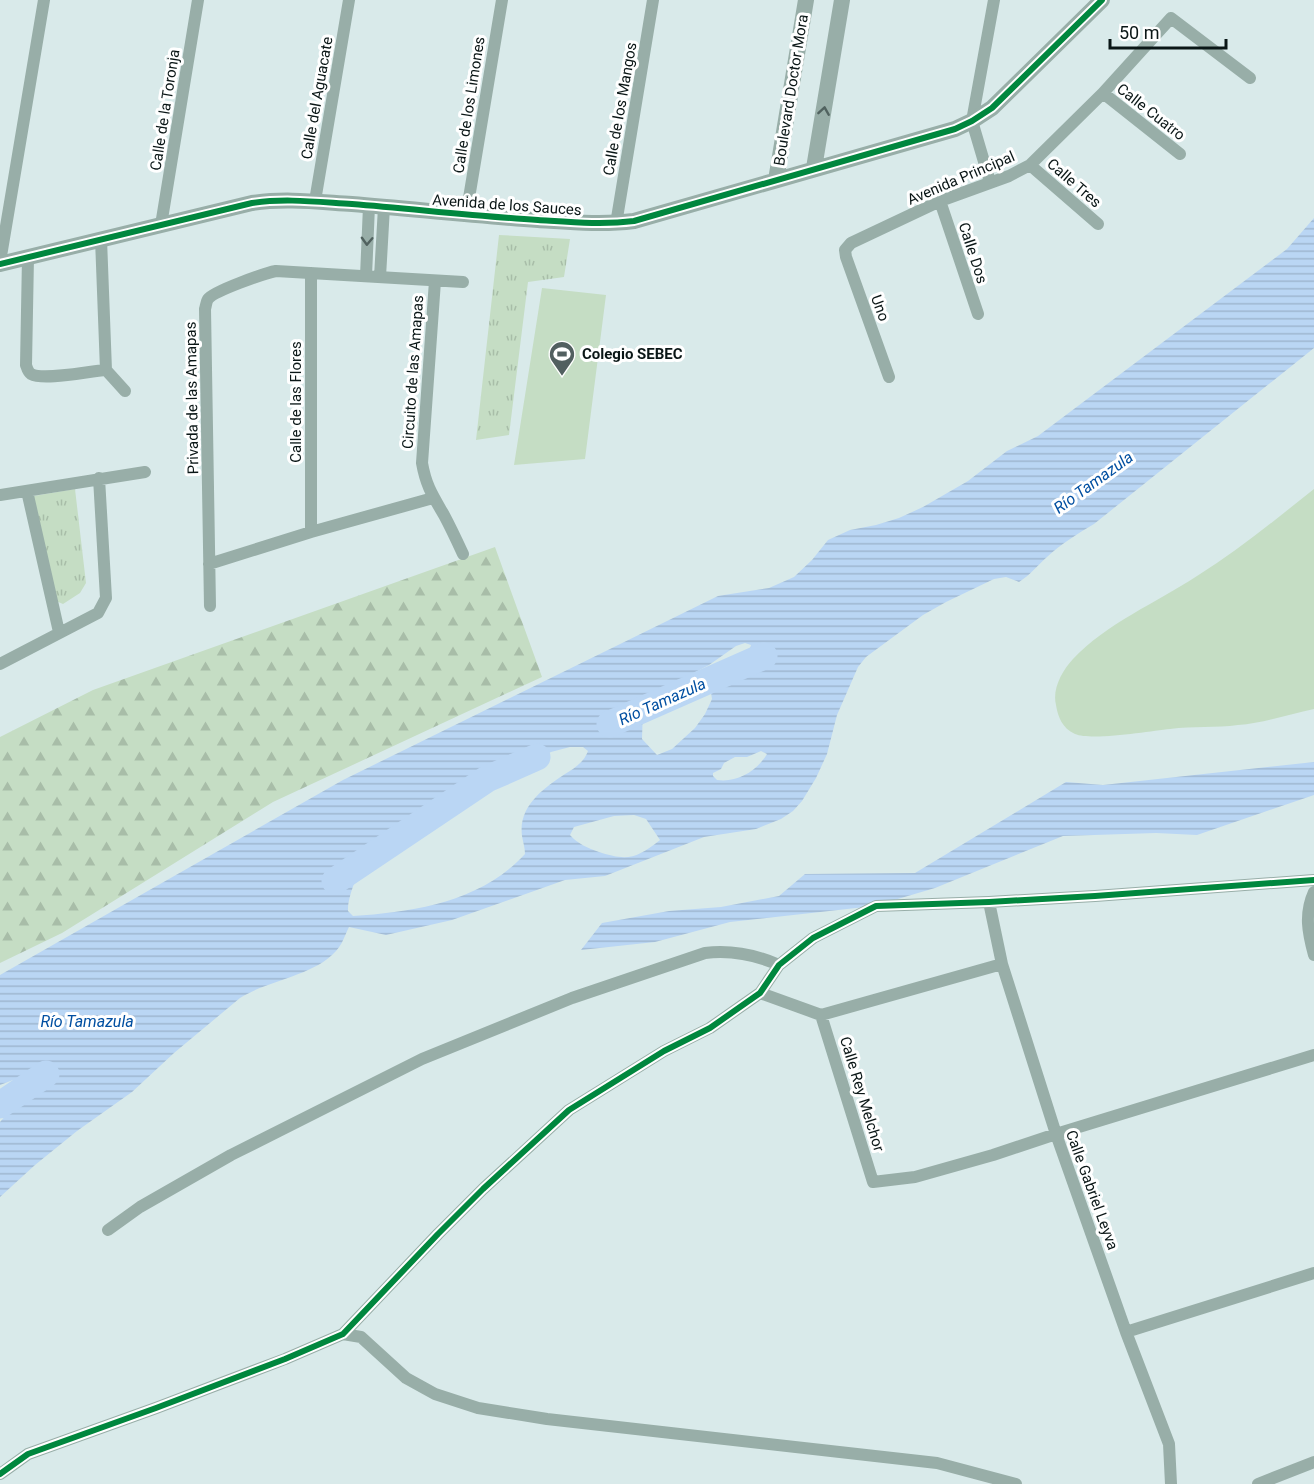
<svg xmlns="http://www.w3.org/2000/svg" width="1314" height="1484" viewBox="0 0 1314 1484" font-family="Roboto,sans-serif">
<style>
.green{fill:#c5ddc4}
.forest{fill:url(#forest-firs)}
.park{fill:url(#park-tufts)}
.water{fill:url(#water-rules);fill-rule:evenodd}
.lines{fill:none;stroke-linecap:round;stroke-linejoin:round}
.river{stroke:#bad6f4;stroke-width:27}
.minor{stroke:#98aea8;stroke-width:12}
.tertiary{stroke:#98aea8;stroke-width:16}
.cycleway-casing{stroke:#fff;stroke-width:10}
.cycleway{stroke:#00873e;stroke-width:6}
.oneway{stroke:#51625f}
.labels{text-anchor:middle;stroke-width:6;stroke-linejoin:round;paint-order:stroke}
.street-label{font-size:15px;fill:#0a1616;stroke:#fff}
.poi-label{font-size:15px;font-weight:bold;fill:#0a1616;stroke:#fff;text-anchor:start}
.water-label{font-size:16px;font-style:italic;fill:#014fa1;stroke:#fff}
</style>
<defs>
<pattern id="forest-firs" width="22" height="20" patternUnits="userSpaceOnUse" patternTransform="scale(1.5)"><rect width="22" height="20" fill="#c5ddc4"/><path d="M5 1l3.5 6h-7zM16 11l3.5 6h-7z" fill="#a8bda8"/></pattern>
<pattern id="park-tufts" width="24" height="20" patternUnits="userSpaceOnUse" patternTransform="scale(1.5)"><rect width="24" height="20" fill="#c5ddc4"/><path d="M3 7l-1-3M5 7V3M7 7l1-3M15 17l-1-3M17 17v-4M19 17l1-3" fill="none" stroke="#a8bda8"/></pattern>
<pattern id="water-rules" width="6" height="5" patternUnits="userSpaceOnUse" patternTransform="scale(1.5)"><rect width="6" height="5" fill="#bad6f4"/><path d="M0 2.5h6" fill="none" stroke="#9fb7d0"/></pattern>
</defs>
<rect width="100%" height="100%" fill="#d9eaea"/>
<path class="green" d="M 542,288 L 606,295 L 585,459 L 514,465 Z
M 1314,489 L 1314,709 C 1289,714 1264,723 1238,725 C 1216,728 1193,726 1170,729 C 1150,731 1092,741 1075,734 C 1062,728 1058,717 1056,705 C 1052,689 1062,671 1073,659 C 1107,623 1156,603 1197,576 C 1239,550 1276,519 1314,489 Z"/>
<path class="forest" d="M 495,547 L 542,677 L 273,802 L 62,933 L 0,963 L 0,737 L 93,690 Z"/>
<path class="park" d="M 499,235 L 570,239 L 564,277 L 528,282 L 509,435 L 476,440 Z
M 75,489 L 86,583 L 80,593 L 63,604 L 56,601 L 28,497 Z"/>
<path class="water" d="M 1314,218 L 1314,348 L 1094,524 C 1077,534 1061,544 1047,557 C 1037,566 1030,575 1019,582 L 1006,577 L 994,579 L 946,602 L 923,615 L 866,657 L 858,667 L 837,715 L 827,754 L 816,778 L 802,801 L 793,811 L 781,819 L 756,829 L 704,837 L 605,876 L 565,880 L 452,920 L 386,935 L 349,927 C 345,935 342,945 336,951 C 314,976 268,980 240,998 L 174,1053 L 132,1092 L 77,1131 L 35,1165 L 0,1197 L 0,1122 C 12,1110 16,1097 18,1082 L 13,1080 L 0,1085 L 0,975 L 343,780 L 718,596 L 769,588 L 794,577 L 812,560 L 828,540 L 850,530 L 876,525 L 899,518 L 923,507 L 968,481 L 1007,451 L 1038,436 L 1287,249 ZM 745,643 L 751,645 L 749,651 L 724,678 L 710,686 L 712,699 L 705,714 L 695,728 L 672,749 L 657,755 L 642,739 L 643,707 L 646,698 L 709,665 L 736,646 ZM 570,747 L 583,747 L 588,751 C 584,762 575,768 565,774 C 544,788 518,806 522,836 C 523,842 525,848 525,854 C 481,902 414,912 353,916 L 348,911 C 347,893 367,849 381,838 L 453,796 L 476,785 L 485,777 L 510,770 L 551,752 ZM 761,751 L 767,754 C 757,771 737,783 717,780 L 713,776 L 713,773 L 721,769 L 724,763 L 735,757 L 747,757 ZM 634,815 L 646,819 L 660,840 C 636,859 627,861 599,852 C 588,848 578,844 570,835 L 574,827 L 614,816 Z
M 1314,762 L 1314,795 L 1197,835 L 1156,833 L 1063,836 L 935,888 L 874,906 L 730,922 L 655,942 L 581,950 L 602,923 L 669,911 L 721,907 L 779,896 L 805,874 L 915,873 L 1066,782 L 1103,785 Z"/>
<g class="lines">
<path class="river" d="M 610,724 L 764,656
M 335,881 L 487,779 L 537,757
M 0,1105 L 46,1074"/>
<path class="minor" d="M 1103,93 L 1180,154
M 1030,165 L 1098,224
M 990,182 L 972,121 L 994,0
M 315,201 L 349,0
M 940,201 L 978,314
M 466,216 L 502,0
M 616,224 L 653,0
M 161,225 L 198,0
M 101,239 L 106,370 L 125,391
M 28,257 L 26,365 C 27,368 28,372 31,374 C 44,381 89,371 106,370
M 0,262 L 44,0
M 366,276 L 369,206
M 380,277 L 384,207
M 435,281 L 422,463 C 426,486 433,496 444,515 C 451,528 457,541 463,554
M 889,377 L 846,257 L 845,250 L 851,243 L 940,201 L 1009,176 L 1030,165 L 1103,93 L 1171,18 L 1250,78
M 27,491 L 59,632
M 0,495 L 145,472
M 311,532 L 311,273
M 209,564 L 311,532 L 433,498
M 210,606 L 205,309 C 206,306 206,302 208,299 C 214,291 265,273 276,271 L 463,282
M 0,664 L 98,613 L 106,598 L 99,478
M 1314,892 C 1304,914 1308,933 1314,955
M 989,902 L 1002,964 L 1056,1134 L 1126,1332 L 1169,1444 L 1171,1484
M 760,993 L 821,1015 L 1002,964
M 821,1015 L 873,1182 L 915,1177 L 993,1155 L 1056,1134 L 1314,1055
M 108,1230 L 140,1207 L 231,1155 L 422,1059 L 572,998 L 705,953 C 730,950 756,955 779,965
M 1126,1332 L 1314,1273
M 343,1334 L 361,1337 L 406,1378 L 435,1394 L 478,1408 L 547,1419 L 937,1463 L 1016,1484
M 0,1474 L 28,1454 L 156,1408 L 285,1359 L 343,1334 L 438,1234 L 483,1189 L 569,1110 L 664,1051 L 710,1028 L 760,993 L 779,965 L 813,938 L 876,906 L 989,902 L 1095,896 L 1314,880
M 1258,1484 L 1314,1462"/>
<path class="tertiary" d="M 814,168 L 842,0
M 776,180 L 806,0
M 0,264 L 252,203 C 285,198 318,202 352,204 C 414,209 476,216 538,220 C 570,222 602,225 634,221 L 955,129 L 972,121 L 992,108 L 1102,0"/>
<g class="cycleway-casing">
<path id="cycleway" d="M 0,264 L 252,203 C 285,198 318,202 352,204 C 414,209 476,216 538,220 C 570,222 602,225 634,221 L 955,129 L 972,121 L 992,108 L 1102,0
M 0,1474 L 28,1454 L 156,1408 L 285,1359 L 343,1334 L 438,1234 L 483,1189 L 569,1110 L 664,1051 L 710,1028 L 760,993 L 779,965 L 813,938 L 876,906 L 989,902 L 1095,896 L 1314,880"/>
</g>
<use href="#cycleway" class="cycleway"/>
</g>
<defs><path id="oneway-chevron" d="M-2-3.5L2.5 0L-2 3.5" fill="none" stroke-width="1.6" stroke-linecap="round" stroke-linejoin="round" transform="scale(1.5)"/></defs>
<g class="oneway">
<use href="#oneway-chevron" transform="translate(824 111) rotate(-81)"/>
<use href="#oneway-chevron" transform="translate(367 241) rotate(92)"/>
</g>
<defs>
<g id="stadium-pin" transform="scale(1.35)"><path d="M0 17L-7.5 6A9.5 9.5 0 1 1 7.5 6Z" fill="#526060" stroke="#fff"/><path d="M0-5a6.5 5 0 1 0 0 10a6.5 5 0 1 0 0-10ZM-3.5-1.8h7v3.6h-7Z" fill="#fff"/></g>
</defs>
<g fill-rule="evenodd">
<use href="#stadium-pin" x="562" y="354"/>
</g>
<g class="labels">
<g class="street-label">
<text transform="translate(791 90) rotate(-81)" y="5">Boulevard Doctor Mora</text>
<text transform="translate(317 98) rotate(-80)" y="5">Calle del Aguacate</text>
<text transform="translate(469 105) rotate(-81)" y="5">Calle de los Limones</text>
<text transform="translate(620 109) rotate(-80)" y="5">Calle de los Mangos</text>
<text transform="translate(165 110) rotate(-81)" y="5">Calle de la Toronja</text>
<text transform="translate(1151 112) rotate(38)" y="5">Calle Cuatro</text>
<text transform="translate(961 178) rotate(-23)" y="5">Avenida Principal</text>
<text transform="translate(1074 183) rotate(41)" y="5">Calle Tres</text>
<text transform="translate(507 205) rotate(4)" y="5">Avenida de los Sauces</text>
<text transform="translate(973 253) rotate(72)" y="5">Calle Dos</text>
<text transform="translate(880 308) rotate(70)" y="5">Uno</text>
<text transform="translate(413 372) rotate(-86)" y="5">Circuito de las Amapas</text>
<text transform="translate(192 398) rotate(-91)" y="5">Privada de las Amapas</text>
<text transform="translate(296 402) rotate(-90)" y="5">Calle de las Flores</text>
<text transform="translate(862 1094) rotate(73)" y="5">Calle Rey Melchor</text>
<text transform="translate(1092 1190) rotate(70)" y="5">Calle Gabriel Leyva</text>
</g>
<g class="poi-label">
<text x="582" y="359">Colegio SEBEC</text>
</g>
<g class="water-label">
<text transform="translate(1093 482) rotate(-36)" y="6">Río Tamazula</text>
<text transform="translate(662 701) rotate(-24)" y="6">Río Tamazula</text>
<text x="87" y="1027">Río Tamazula</text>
</g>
</g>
<path d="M1110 39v9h116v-9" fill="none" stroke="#0a1616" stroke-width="3"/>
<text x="1119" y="39" font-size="18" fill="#0a1616" stroke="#ffffff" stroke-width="4.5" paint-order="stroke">50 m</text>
</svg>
